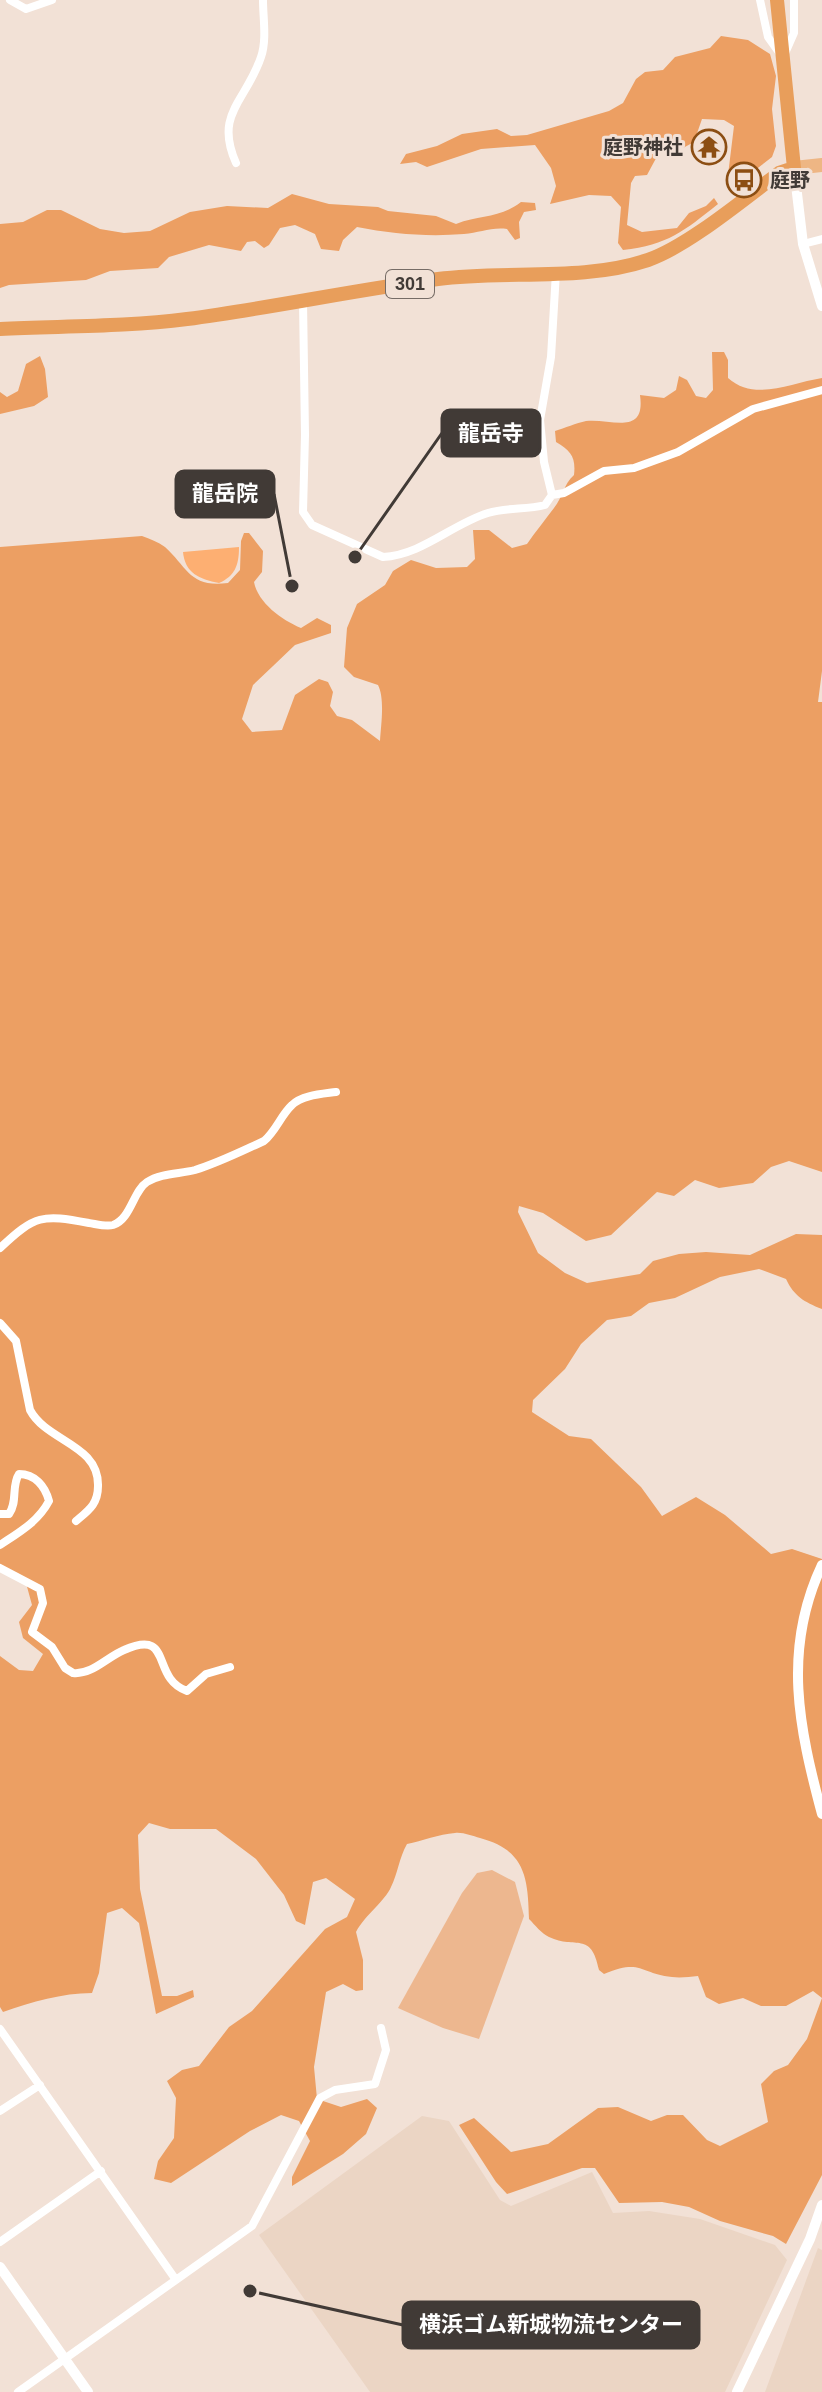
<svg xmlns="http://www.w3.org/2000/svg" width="822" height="2392" viewBox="0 0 822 2392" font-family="Helvetica,'Noto Sans JP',sans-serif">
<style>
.built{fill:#ebd5c4}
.green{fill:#edb78f}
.forest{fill:#ec9f63}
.water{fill:#fdaf72}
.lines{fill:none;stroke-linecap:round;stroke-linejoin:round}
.minor{stroke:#fff;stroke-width:8}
.tertiary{stroke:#fff;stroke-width:10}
.primary{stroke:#eeb684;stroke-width:14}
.trunk{stroke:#e89e5b;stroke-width:14}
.labels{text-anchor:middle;stroke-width:6;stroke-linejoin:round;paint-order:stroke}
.shield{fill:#f2e1d6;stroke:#766c66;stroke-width:2}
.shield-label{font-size:18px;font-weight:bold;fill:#413a36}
.poi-label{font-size:20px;font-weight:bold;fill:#413a36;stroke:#f2e1d6;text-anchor:end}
.leader{fill:none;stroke:#413a36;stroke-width:3}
.callout-dot{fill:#413a36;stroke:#f2e1d6;stroke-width:3}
.callout{fill:#413a36;stroke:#413a36;stroke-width:3}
.callout-label{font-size:22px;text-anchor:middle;font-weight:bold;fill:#fff}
</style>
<rect width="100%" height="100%" fill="#f2e1d6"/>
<path class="built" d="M 422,2116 L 449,2121 L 500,2200 L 511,2206 L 592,2172 L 613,2213 L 649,2211 L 700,2219 L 775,2245 L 787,2260 L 725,2392 L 370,2392 L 259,2235 Z
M 818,2248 L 822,2250 L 822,2392 L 765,2392 Z"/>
<path class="green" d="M 492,1870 L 515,1882 L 524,1916 L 479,2039 L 443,2028 L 398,2008 L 462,1893 L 477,1873 Z"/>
<path class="forest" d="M 721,36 L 748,40 L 770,54 L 776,76 L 772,109 L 776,146 L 772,157 L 754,171 L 741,170 L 732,179 L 728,175 L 734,126 L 724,120 L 702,119 L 694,142 L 683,148 L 667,145 L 661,149 L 647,175 L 635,176 L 631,183 L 627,225 L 642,232 L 677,228 L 689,213 L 706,206 L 714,198 L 718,204 C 684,231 668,245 623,250 L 618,243 L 621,207 L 611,196 L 589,195 L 550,204 L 556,186 L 551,168 L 535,145 L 481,149 L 427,167 L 416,162 L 400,164 L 406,154 L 437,146 L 462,134 L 497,129 L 511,136 L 527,135 L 609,111 L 623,103 L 636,79 L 645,72 L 663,70 L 675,57 L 710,48 Z
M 292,194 L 329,204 L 378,207 L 388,211 L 436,216 L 456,224 C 481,214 499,219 521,202 L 535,203 L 536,210 L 524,212 L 519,222 L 520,238 L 515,240 L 507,229 C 491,227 479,233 464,234 C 428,237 392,234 357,227 L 343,240 L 339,251 L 321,249 L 315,234 L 295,225 L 280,228 L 269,245 L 264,248 L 255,241 L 247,242 L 241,251 L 209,245 L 169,257 L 158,268 L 110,271 L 86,280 L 9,285 L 0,288 L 0,224 L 23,222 L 47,210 L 61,210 L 100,229 L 124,233 L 150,231 L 190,212 L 227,206 L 268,208 Z
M 712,352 L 724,352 L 728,360 L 728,378 C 755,402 790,383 822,378 L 822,671 L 818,702 L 822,702 L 822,1172 L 789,1161 L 771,1167 L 753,1183 L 719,1188 L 695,1180 L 674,1196 L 657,1192 L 611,1235 L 586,1241 L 543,1213 L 519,1206 L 518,1212 L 538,1253 L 565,1273 L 587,1283 L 640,1274 L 653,1261 L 679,1254 L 706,1252 L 750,1255 L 796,1234 L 822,1235 L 822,1309 C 804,1302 794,1296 786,1279 L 759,1269 L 720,1277 L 675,1298 L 649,1303 L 631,1316 L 607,1320 L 581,1344 L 565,1369 L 533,1400 L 532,1412 L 569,1436 L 591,1439 L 641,1487 L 662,1516 L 696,1497 L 725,1515 L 771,1554 L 792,1549 L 822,1559 L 822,2175 L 786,2244 L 773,2236 L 720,2221 L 689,2207 L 662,2202 L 619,2203 L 595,2168 L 582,2168 L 507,2194 L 496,2182 L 459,2125 L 474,2118 L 511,2152 L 548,2144 L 598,2108 L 618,2107 L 651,2121 L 667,2115 L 683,2115 L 707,2140 L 720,2146 L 768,2122 L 761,2084 L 774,2071 L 788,2065 L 807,2039 L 822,1998 L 813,1991 L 786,2006 L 761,2006 L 743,1998 L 719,2004 L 706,1997 L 698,1976 C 689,1977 680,1978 672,1977 C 640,1974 642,1958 604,1974 L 599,1970 C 591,1930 576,1950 549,1937 C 542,1934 535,1925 529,1919 C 528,1877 525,1850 480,1838 C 472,1836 463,1832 455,1833 C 439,1834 422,1841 407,1844 C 399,1858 398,1873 391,1887 C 385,1901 365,1915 356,1932 L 363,1960 L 363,1990 L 356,1991 L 343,1984 L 326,1992 L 314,2067 L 317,2099 L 341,2107 L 367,2099 L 377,2108 L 366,2134 L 343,2154 L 292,2186 L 292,2177 L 310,2141 L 299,2121 L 281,2115 L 250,2131 L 171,2183 L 154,2179 L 158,2161 L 174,2138 L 176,2098 L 167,2081 L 182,2070 L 199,2066 L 229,2027 L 252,2011 L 325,1929 L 347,1917 L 355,1899 L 326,1878 L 313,1882 L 305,1925 L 296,1921 L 284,1895 L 256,1859 L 216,1829 L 170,1829 L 149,1823 L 138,1835 L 140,1889 L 162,1996 L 177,1996 L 193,1990 L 194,1997 L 156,2014 L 139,1923 L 122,1908 L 107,1913 L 99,1973 L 92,1993 C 62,1993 32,2002 3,2012 L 0,2007 L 0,1656 L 19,1670 L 33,1671 L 43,1654 L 23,1638 L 19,1622 L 32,1605 L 26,1583 L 0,1571 L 0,547 L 142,536 C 150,539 158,542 165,547 C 188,568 190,588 228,583 L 240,570 L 241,541 L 244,533 L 249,533 L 263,551 L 262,572 L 254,582 C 258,603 282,620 301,628 L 317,618 L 331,625 L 331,633 L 295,645 L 273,666 L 253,685 L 242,719 L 252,732 L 282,730 L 295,695 L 319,679 L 328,682 L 333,692 L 330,706 L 337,716 L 352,720 L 380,741 C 381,725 385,699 378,685 L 354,677 L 344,667 L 347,628 L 357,604 L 385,585 L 393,571 L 411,560 L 436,568 L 467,567 L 475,559 L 473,530 L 489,530 L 512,548 L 527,544 C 536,531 545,520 554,508 C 563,497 563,485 574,475 C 576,457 571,451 556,442 L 555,431 C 565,428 576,423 586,421 C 610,418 646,437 640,395 L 664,398 L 676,390 L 679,376 L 687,380 L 696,396 L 706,398 L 713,390 Z
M 40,356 L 45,369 L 48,397 L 34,406 L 0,414 L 0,392 L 7,397 L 18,391 L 26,364 Z"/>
<path class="water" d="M 239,547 C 239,565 235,576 219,583 C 199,579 185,573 183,552 Z"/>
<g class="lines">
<path class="minor" d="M 10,0 L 26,9 L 52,0
M 760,0 L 768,37 L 783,58 L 794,33 L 794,0
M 236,163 C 214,113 246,102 261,57 C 267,40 263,18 263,0
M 803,244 L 822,239
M 303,301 L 305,435 L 303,512 L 312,525 L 383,557 C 422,555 452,524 488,513 C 507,507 526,510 545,505 L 552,495 L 564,493 L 604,471 L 634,468 L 678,452 L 753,409 L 822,390
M 552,495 L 544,462 L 540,420 L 551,357 L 556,272
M 0,1248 C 35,1215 42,1214 89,1223 C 96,1224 106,1227 113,1225 C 131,1219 133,1191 147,1182 C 161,1173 180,1174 195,1170 C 218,1163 242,1151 264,1141 C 276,1131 281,1115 292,1105 C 302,1095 322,1094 336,1092
M 0,1323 L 16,1341 L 30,1410 C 47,1442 99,1444 98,1486 C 98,1504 89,1510 76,1521
M 0,1514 L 9,1514 C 18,1502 11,1486 19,1474 C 35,1474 45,1486 49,1501 C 38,1522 18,1533 0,1545
M 0,1568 L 40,1589 L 43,1603 L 32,1632 L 52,1647 L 65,1668 L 73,1673 C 92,1675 107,1657 124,1650 C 174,1628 150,1678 187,1691 L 206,1674 L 230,1667
M 0,2029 L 176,2280
M 0,2111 L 40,2085
M 0,2242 L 101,2171
M 18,2392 L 252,2226 L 320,2098 L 335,2090 L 375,2084 L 386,2050 L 381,2028"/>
<path class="tertiary" d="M 794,168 L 803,244 L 822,306
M 822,1565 C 782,1650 799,1728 822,1814
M 0,2267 L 88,2392
M 737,2392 L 810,2239 L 822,2205"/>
<path class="primary" d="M 794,168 L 822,165"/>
<path class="trunk" d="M 0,329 C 62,326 126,327 187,319 C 271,308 354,290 438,279 C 507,270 582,282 648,260 C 688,246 744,199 779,173 L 794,168 L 777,0"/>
</g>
<defs>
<g id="temple-ring" transform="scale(1.8)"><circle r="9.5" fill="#f2e1d6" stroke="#8c4e13" stroke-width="1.5"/><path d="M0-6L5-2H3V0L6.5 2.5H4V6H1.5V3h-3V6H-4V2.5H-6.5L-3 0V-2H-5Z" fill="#8c4e13"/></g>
<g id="bus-ring" transform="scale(1.8)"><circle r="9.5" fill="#f2e1d6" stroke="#8c4e13" stroke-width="1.5"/><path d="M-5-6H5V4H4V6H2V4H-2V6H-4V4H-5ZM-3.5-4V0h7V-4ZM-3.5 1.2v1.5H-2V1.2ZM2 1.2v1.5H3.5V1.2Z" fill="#8c4e13"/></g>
</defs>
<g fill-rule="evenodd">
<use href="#temple-ring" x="709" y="147"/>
<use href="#bus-ring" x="744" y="180"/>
</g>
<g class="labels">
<rect class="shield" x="386" y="270" width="48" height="28" rx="6"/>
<g class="shield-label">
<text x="410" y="290">301</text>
</g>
<g class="poi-label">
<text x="683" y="154">庭野神社</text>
<text x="770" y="187" text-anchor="start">庭野</text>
</g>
</g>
<path class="leader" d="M355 557L442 433M292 586L274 494M250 2291L403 2325"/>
<g class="callout-dot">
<circle cx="355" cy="557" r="8"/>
<circle cx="292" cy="586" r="8"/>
<circle cx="250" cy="2291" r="8"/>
</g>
<g class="callout">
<rect x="442" y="410" width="98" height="46" rx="8"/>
<rect x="176" y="471" width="98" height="46" rx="8"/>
<rect x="403" y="2302" width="296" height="46" rx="8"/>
</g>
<g class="callout-label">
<text x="491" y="441">龍岳寺</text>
<text x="225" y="501">龍岳院</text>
<text x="551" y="2332">横浜ゴム新城物流センター</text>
</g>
</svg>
